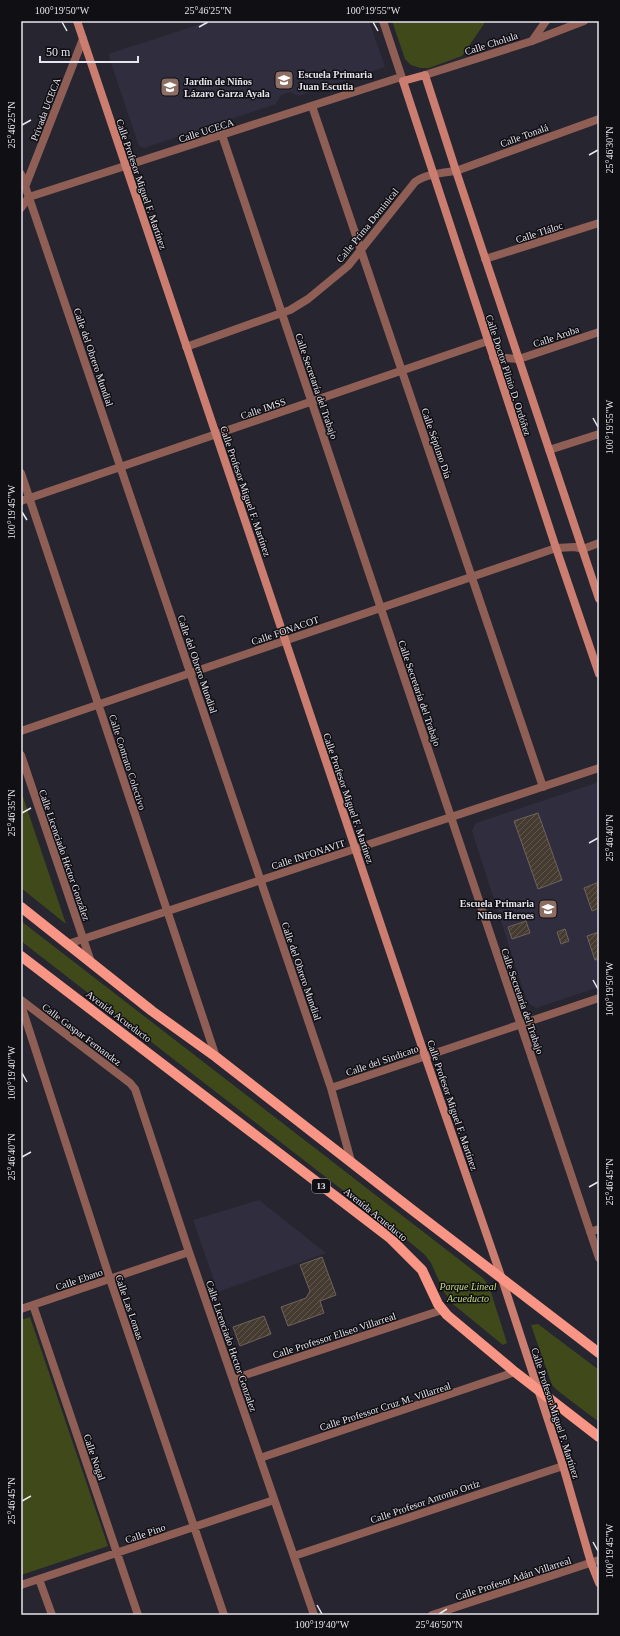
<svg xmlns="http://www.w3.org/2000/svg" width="620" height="1636" viewBox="0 0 620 1636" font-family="'Times New Roman',serif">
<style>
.built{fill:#302d3f}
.green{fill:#3f4919}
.building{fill:url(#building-hatch);stroke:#6e6358}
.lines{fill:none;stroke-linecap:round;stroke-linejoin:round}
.street{stroke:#8f5f56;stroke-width:8}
.secondary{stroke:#cb7d70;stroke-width:8}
.primary{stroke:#f99584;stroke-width:10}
.ticks{fill:none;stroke:#e6e4ec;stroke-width:1.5}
.labels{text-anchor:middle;stroke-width:3;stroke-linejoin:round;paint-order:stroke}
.shield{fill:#100f14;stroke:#a6a4ab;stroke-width:1}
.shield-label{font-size:9px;font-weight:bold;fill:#e6e4ec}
.street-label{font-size:10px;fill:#e6e4ec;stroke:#100f14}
.poi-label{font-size:10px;font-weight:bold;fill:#e6e4ec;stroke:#100f14;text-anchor:start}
.park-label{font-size:10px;font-style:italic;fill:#c7da81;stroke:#100f14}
.neatline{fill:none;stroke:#e6e4ec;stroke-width:1.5}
.ticks-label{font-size:10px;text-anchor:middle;fill:#e6e4ec}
</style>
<defs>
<pattern id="building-hatch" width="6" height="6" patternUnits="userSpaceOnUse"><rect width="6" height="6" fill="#453b31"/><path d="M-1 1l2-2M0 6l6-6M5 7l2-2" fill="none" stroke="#60574f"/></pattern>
</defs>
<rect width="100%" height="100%" fill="#272530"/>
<path class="built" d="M 200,21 L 369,21 L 385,67 L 299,96 L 290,92 L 281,95 L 276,104 L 144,148 L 139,146 L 108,54 L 201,24 Z
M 599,782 L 599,987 L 536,1008 L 527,1002 L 472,831 L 476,823 Z
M 259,1200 L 326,1253 L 218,1292 L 193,1220 Z"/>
<path class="green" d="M 392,21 L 486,21 L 462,56 L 429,68 L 420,68 L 411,65 L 405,59 Z
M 21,791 L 66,924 L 21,888 Z
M 21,921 L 483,1278 L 489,1286 L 507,1343 L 503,1345 L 454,1305 L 444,1292 L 431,1263 L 425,1255 L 412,1244 L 21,941 Z
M 30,1317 L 108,1546 L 21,1575 L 21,1320 Z
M 538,1324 L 599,1370 L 599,1422 L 558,1391 L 552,1385 L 531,1325 Z"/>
<path class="building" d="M 538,813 L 562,880 L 538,889 L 514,821 Z
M 599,882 L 599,908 L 592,911 L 584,888 Z
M 526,921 L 530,933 L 512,939 L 508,927 Z
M 565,929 L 569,941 L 561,944 L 557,932 Z
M 599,932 L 599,959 L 595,960 L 587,936 Z
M 322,1257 L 336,1295 L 320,1301 L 324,1313 L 288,1326 L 281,1307 L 306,1298 L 310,1291 L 300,1265 Z
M 264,1316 L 271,1334 L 240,1346 L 233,1327 Z"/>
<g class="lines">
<path class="street" d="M 383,21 L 403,81
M 532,41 L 546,21
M 425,75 L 532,41 L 584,21
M 312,106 L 543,787
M 222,135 L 599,1258
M 21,174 L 331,1088 L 351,1161
M 25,187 L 83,39
M 21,208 L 29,197 L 401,77
M 485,259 L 599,223
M 186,347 L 290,310 L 308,299 L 348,266 L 415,182 C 426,174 442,173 456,171 L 599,119
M 493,357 L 519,359 L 599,332
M 549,450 L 599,434
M 21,473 L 216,1057
M 21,501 L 488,341
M 21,731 L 556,548 L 575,547 L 583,549 L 599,543
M 21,755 L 91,962
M 68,944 L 599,768
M 21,1000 L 130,1083 L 135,1089 L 189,1252 L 314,1615
M 21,1005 L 110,1279 L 224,1615
M 331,1088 L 599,998
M 590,1232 L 599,1229
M 33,1305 L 138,1615
M 21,1309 L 189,1252
M 233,1379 L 442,1310
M 260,1458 L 515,1372
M 294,1556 L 563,1466
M 39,1579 L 52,1615
M 21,1585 L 274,1500
M 432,1615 L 599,1560"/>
<path class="secondary" d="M 77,21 L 425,1056 L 502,1279 L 563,1466 L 591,1563 L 599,1583
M 599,599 L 456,171 L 425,75 L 403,81 L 556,548 L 599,674"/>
<path class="primary" d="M 21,907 L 152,1011 L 216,1057 L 415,1212 L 599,1353
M 21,956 L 390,1238 L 422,1270 L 438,1304 L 447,1315 L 515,1372 L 599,1437"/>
</g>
<path class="ticks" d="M 62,22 L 67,31M 373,22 L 378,31M 199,27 L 208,22M 22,125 L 31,120M 589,155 L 598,150M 593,418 L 598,427M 22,512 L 27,520M 22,813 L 31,808M 589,843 L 598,838M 593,980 L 598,989M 22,1073 L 27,1082M 22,1157 L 31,1152M 589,1187 L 598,1182M 22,1501 L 31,1496M 593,1542 L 598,1551M 317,1605 L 322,1614M 439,1614 L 447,1609"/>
<defs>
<g id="school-square" transform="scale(1)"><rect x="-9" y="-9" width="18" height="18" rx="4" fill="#8d6e63" stroke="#100f14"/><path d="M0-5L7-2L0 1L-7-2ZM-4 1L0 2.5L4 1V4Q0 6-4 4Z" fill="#fff"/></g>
</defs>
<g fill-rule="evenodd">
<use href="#school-square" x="284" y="80"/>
<use href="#school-square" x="170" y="87"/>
<use href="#school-square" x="548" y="909"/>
</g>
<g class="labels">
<rect class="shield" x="312" y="1179" width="18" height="14" rx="3"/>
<g class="shield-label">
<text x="321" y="1189">13</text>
</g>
<g class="street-label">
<text transform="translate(491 43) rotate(-18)" y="4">Calle Cholula</text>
<text transform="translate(45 109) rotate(-69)" y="4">Privada UCECA</text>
<text transform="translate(206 130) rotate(-18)" y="4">Calle UCECA</text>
<text transform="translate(524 135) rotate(-20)" y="4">Calle Tonalá</text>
<text transform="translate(142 184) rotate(71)" y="4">Calle Profesor Miguel F. Martínez</text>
<text transform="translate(367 225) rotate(-51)" y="4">Calle Prima Dominical</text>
<text transform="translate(539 232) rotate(-18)" y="4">Calle Tláloc</text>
<text transform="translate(556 336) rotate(-19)" y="4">Calle Aruba</text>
<text transform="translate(94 357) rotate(71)" y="4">Calle del Obrero Mundial</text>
<text transform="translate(509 375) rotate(72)" y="4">Calle Doctor Plinio D. Ordóñez</text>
<text transform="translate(317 386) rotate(71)" y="4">Calle Secretaría del Trabajo</text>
<text transform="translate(263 408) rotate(-19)" y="4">Calle IMSS</text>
<text transform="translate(437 443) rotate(71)" y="4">Calle Séptimo Día</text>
<text transform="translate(246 491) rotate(71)" y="4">Calle Profesor Miguel F. Martínez</text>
<text transform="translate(285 630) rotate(-19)" y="4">Calle FONACOT</text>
<text transform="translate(198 664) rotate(71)" y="4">Calle del Obrero Mundial</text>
<text transform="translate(420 693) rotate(71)" y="4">Calle Secretaría del Trabajo</text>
<text transform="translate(128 762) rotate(72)" y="4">Calle Contrato Colectivo</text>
<text transform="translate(349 798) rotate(71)" y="4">Calle Profesor Miguel F. Martínez</text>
<text transform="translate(308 854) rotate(-18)" y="4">Calle INFONAVIT</text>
<text transform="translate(65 855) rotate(71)" y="4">Calle Licenciado Héctor González</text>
<text transform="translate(302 971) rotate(71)" y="4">Calle del Obrero Mundial</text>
<text transform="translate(523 1001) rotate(71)" y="4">Calle Secretaría del Trabajo</text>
<text transform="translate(119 1016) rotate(37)" y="4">Avenida Acueducto</text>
<text transform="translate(82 1034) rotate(37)" y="4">Calle Gaspar Fernandez</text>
<text transform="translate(382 1060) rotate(-19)" y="4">Calle del Sindicato</text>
<text transform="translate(453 1105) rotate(71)" y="4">Calle Profesor Miguel F. Martínez</text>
<text transform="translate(376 1214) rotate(39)" y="4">Avenida Acueducto</text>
<text transform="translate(79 1279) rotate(-19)" y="4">Calle Ebano</text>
<text transform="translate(130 1307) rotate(71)" y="4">Calle Las Lomas</text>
<text transform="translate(334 1335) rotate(-18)" y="4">Calle Professor Eliseo Villarreal</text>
<text transform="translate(232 1346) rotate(71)" y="4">Calle Licenciado Hector Gonzalez</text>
<text transform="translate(385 1406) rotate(-18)" y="4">Calle Professor Cruz M. Villarreal</text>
<text transform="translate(556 1413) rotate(72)" y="4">Calle Profesor Miguel F. Martínez</text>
<text transform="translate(95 1457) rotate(71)" y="4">Calle Nogal</text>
<text transform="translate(425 1501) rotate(-19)" y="4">Calle Profesor Antonio Ortiz</text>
<text transform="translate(145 1533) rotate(-19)" y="4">Calle Pino</text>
<text transform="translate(513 1578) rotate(-18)" y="4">Calle Profesor Adán Villarreal</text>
</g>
<g class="poi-label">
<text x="298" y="78">Escuela Primaria<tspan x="298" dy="12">Juan Escutia</tspan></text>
<text x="184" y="85">Jardín de Niños<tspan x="184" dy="12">Lázaro Garza Ayala</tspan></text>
<text x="534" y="907" text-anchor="end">Escuela Primaria<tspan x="534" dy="12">Niños Heroes</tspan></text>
</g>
<g class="park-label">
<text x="468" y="1290">Parque Lineal<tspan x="468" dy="12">Acueducto</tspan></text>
</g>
</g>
<rect width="620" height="1636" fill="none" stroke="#100f14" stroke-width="44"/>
<path d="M40 56v6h98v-6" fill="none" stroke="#e6e4ec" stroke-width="2"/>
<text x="46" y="56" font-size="12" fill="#e6e4ec" stroke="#100f14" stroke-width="3" paint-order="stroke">50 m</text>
<rect x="22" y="22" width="576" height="1592" class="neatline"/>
<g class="ticks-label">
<text x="62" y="14">100°19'50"W</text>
<text x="208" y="14">25°46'25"N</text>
<text x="373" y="14">100°19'55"W</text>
<text transform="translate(11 125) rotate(-90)" y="4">25°46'25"N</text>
<text transform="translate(609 150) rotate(-90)" y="4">25°46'30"N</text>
<text transform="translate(609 427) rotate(-90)" y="4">100°19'55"W</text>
<text transform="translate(11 512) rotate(-90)" y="4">100°19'45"W</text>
<text transform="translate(11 813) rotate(-90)" y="4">25°46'35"N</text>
<text transform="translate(609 838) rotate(-90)" y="4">25°46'40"N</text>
<text transform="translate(609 989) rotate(-90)" y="4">100°19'50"W</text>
<text transform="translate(11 1073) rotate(-90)" y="4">100°19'40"W</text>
<text transform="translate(11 1157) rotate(-90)" y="4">25°46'40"N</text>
<text transform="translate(609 1182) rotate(-90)" y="4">25°46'45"N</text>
<text transform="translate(11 1501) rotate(-90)" y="4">25°46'45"N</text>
<text transform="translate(609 1551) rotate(-90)" y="4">100°19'45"W</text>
<text x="322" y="1628">100°19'40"W</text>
<text x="439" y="1628">25°46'50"N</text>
</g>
</svg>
